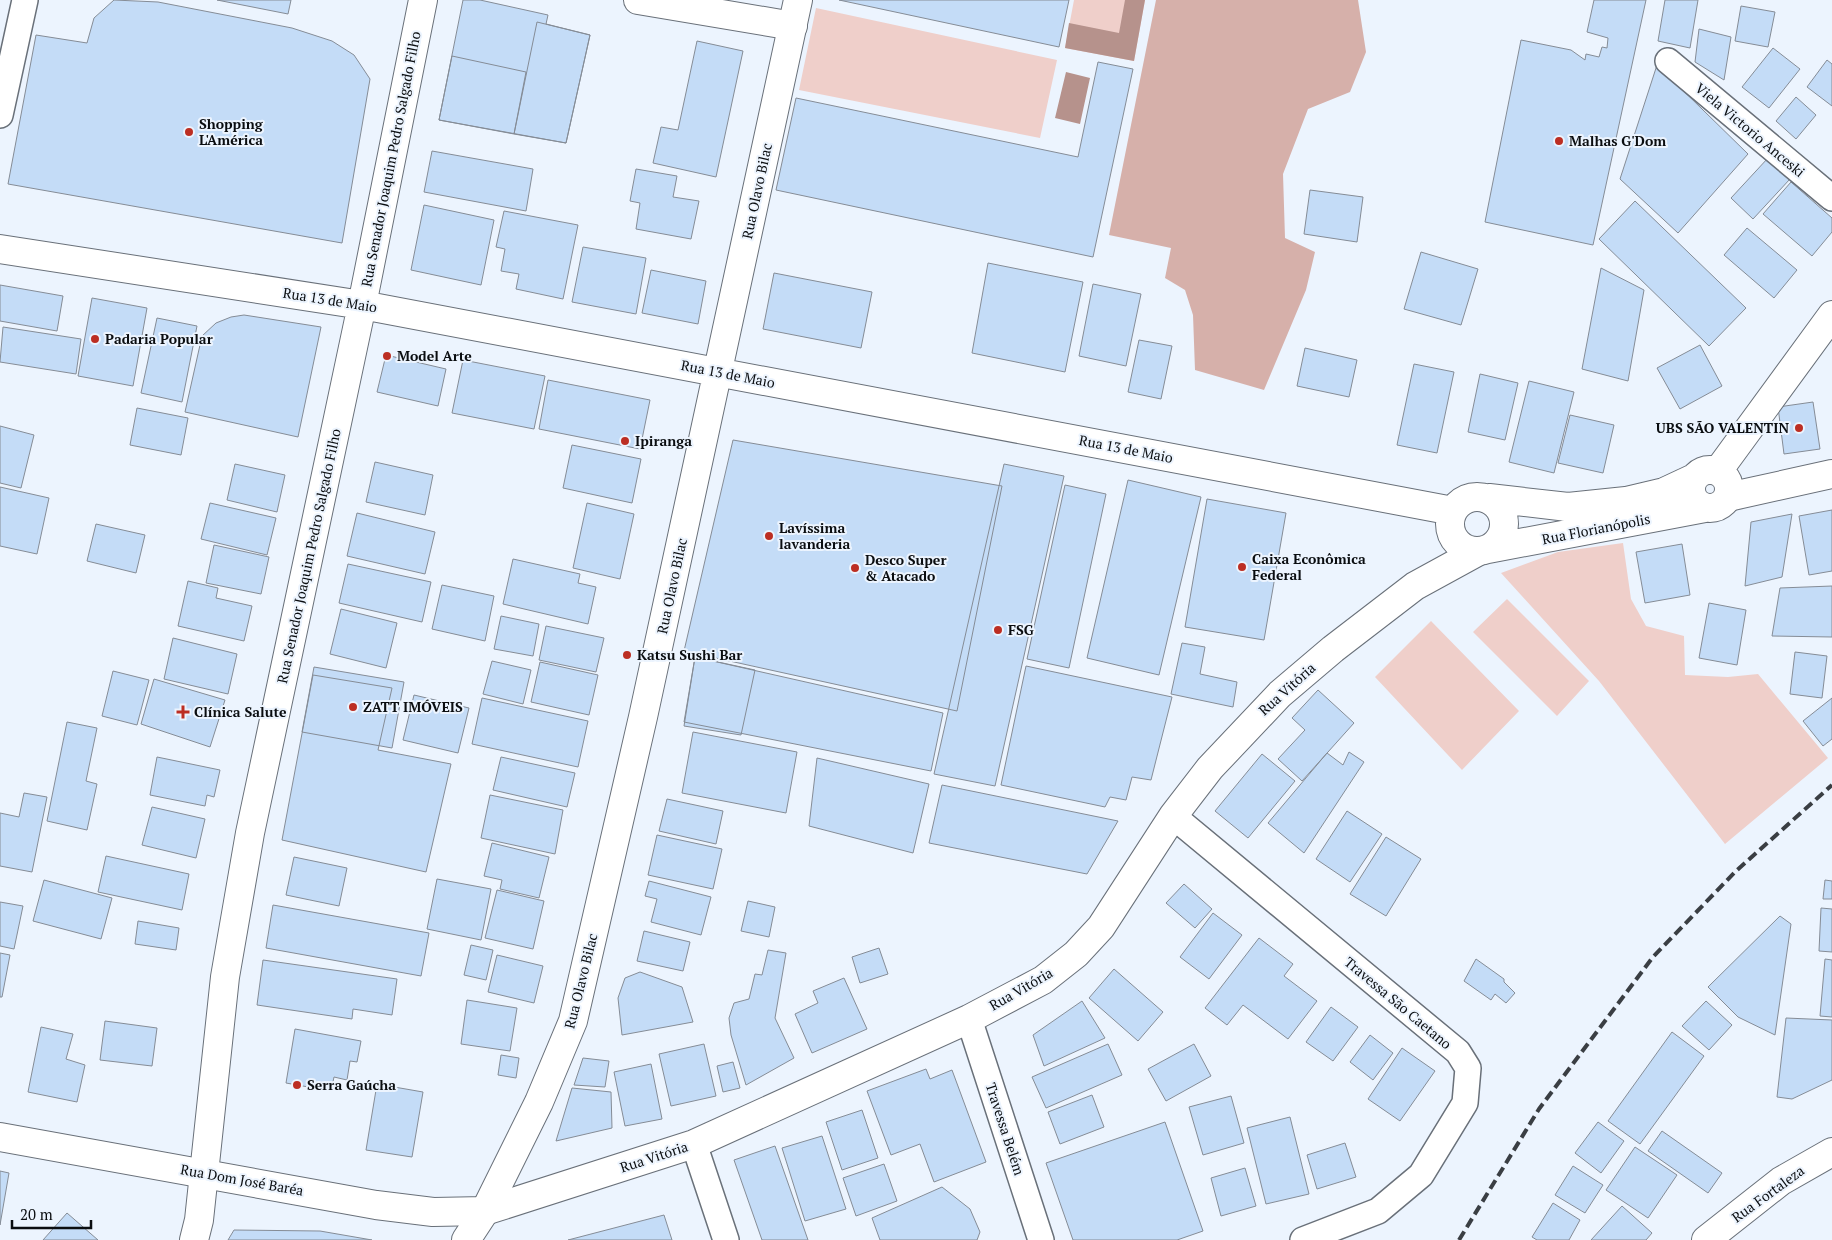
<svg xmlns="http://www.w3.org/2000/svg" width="1832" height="1240" viewBox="0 0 1832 1240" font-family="'PT Serif',serif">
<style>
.green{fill:#efcfca}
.forest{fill:#d6b0aa}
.water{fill:#b6928c}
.building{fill:#c4dcf7;stroke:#858c96}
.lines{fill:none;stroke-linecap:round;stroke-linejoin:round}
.minor-casing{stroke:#697079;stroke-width:28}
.tertiary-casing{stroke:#697079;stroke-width:30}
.secondary-casing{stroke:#697079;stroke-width:30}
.minor{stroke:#fff;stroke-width:25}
.tertiary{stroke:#fff;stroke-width:28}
.secondary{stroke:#fff;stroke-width:28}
.rail{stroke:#3a3e43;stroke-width:4;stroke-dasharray:10 5;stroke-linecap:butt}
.poi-dot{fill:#bc2e23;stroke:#ecf4fe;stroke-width:2}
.labels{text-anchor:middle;stroke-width:4;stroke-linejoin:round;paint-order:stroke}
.poi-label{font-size:14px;font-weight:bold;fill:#0a0d10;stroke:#ecf4fe;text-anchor:start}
.street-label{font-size:14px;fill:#0a0d10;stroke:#ecf4fe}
</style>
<rect width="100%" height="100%" fill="#ecf4fe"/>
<path class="green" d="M 1074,0 L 1145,0 L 1134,61 L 1065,48 Z
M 816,8 L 1057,60 L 1040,138 L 799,90 Z
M 1623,543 L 1631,599 L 1646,626 L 1684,636 L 1685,675 L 1728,677 L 1758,674 L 1828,758 L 1725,844 L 1599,681 L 1501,573 L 1558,552 Z
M 1507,599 L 1589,681 L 1557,716 L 1473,632 Z
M 1431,621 L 1519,711 L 1462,770 L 1375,677 Z"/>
<path class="forest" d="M 1156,0 L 1358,0 L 1366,52 L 1350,92 L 1308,109 L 1283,174 L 1285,238 L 1315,252 L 1306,290 L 1264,390 L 1195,370 L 1193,315 L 1185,290 L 1165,278 L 1171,248 L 1109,235 Z"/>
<path class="water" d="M 1125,0 L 1145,0 L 1134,61 L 1065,48 L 1069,23 L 1119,33 Z
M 1066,72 L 1090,78 L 1080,124 L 1055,118 Z"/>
<path class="building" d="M 114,0 L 158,2 L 292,28 L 332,41 L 354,55 L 370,79 L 342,243 L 8,184 L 36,35 L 87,43 L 94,18 Z
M 217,0 L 291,0 L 288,14 Z
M 463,0 L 480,0 L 548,15 L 546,24 L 590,35 L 566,143 L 439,120 Z
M 839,0 L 1069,0 L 1059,47 Z
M 1594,0 L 1646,0 L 1593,245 L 1485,222 L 1521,40 L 1571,50 L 1585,60 L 1586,54 L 1599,57 L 1602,47 L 1607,48 L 1608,38 L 1587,32 Z
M 1665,0 L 1698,0 L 1690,48 L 1658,41 Z
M 1741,6 L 1775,12 L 1768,47 L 1735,41 Z
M 537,22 L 590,35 L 566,143 L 514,134 Z
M 1699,29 L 1731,37 L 1724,80 L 1695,62 Z
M 697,41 L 743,51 L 716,177 L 653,163 L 661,127 L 678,130 Z
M 1773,48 L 1800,69 L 1769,108 L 1742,87 Z
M 452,56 L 526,72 L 514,134 L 439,120 Z
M 1827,60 L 1832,64 L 1832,106 L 1807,87 Z
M 1098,62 L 1133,69 L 1093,257 L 776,190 L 796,98 L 1078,157 Z
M 1657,65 L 1748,154 L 1678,233 L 1620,179 Z
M 1796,97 L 1816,115 L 1796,139 L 1776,121 Z
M 432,151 L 533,169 L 526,211 L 424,192 Z
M 1768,158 L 1790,179 L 1753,219 L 1731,198 Z
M 636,169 L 677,176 L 673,197 L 699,201 L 691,239 L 636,229 L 640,203 L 630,201 Z
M 1791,182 L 1832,218 L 1832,232 L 1812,256 L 1763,214 Z
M 1310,190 L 1363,197 L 1357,242 L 1304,234 Z
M 1635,201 L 1746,308 L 1709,346 L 1599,239 Z
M 424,205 L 494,220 L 481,285 L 411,270 Z
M 504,211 L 578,225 L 563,299 L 516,289 L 519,274 L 501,271 L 505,249 L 496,247 Z
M 1747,228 L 1797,270 L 1774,298 L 1724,255 Z
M 583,247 L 646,258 L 636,314 L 572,302 Z
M 1421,252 L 1478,269 L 1461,325 L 1404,309 Z
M 988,263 L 1083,282 L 1065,372 L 972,353 Z
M 1601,268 L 1644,290 L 1628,381 L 1582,369 Z
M 651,270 L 706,281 L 698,324 L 642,313 Z
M 774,273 L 872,292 L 861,348 L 763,329 Z
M 1093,284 L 1141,294 L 1126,366 L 1079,356 Z
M 0,285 L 63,296 L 57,331 L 0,321 Z
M 92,298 L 147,308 L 133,386 L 78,376 Z
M 244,315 L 321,327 L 298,437 L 185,412 L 202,336 L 216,323 L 231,317 Z
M 157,318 L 197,326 L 182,402 L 141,393 Z
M 3,327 L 81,339 L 76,374 L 0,362 Z
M 1139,340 L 1172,346 L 1161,399 L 1128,392 Z
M 1700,345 L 1722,386 L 1680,409 L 1657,368 Z
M 1305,348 L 1357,360 L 1349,397 L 1297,386 Z
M 386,355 L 446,369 L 438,406 L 377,392 Z
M 463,360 L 545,376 L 534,429 L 452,413 Z
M 1414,364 L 1454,372 L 1437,453 L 1397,445 Z
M 1480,374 L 1518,383 L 1505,440 L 1468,432 Z
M 548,380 L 650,400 L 640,449 L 539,429 Z
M 1529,381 L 1574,392 L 1554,473 L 1509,462 Z
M 1813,402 L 1820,449 L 1784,454 L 1778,407 Z
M 137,408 L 188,418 L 181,455 L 130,445 Z
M 1570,415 L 1614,425 L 1603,473 L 1558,463 Z
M 0,426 L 34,435 L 21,488 L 0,483 Z
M 733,440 L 1002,486 L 957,711 L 684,651 Z
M 572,445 L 641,459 L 632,503 L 563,488 Z
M 375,462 L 433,475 L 425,515 L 366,502 Z
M 235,464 L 285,475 L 277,512 L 227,500 Z
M 1004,464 L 1064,476 L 995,786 L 934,774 Z
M 1128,480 L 1201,497 L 1159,675 L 1087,658 Z
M 1065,485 L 1106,494 L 1069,668 L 1027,659 Z
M 0,487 L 49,498 L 37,554 L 0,546 Z
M 1207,499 L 1286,513 L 1264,640 L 1185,627 Z
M 210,503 L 276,518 L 267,555 L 201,539 Z
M 587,503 L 634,514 L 620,579 L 573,568 Z
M 1832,510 L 1832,571 L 1809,575 L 1799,516 Z
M 357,513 L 435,532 L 425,574 L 347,556 Z
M 1792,514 L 1782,577 L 1745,586 L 1751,522 Z
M 96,524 L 145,535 L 136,573 L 87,561 Z
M 1682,544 L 1690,595 L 1645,603 L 1636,552 Z
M 214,545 L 269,557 L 261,594 L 206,583 Z
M 513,559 L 580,574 L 578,583 L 596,587 L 588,624 L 503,604 Z
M 348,564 L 431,582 L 422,622 L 339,603 Z
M 188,581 L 218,588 L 216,598 L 252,606 L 244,641 L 178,626 Z
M 442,585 L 494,596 L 485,641 L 432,629 Z
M 1832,586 L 1832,637 L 1772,636 L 1780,588 Z
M 1709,603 L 1746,610 L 1737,665 L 1699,658 Z
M 341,609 L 397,623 L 386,668 L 330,654 Z
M 501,616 L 539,624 L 533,656 L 494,649 Z
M 546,626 L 604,638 L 596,672 L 539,660 Z
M 173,638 L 237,654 L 228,694 L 164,679 Z
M 1182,643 L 1205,647 L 1200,674 L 1237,682 L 1233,707 L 1171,694 Z
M 1795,652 L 1827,656 L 1822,698 L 1790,694 Z
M 695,657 L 943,713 L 931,771 L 684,722 Z
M 695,657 L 755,670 L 741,735 L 684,726 Z
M 492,661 L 531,670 L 523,704 L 483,694 Z
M 540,662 L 598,675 L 589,715 L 531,702 Z
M 1026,666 L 1172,697 L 1151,780 L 1132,777 L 1126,800 L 1110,797 L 1105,807 L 1001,785 Z
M 314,667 L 404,682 L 392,748 L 302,732 Z
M 113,671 L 149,680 L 137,725 L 102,716 Z
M 313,675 L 392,688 L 378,750 L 451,764 L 426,872 L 282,840 Z
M 154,679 L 225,700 L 210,747 L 141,724 Z
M 1318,690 L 1354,723 L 1302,781 L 1278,759 L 1305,730 L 1292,718 Z
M 414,695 L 469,708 L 458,753 L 403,740 Z
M 482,698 L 588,721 L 578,767 L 472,744 Z
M 1832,698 L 1832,739 L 1823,746 L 1803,721 Z
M 67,722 L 97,728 L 86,781 L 97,784 L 87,830 L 47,821 Z
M 693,732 L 797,752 L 786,813 L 682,793 Z
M 1349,752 L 1364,762 L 1304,853 L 1268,823 L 1327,753 L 1343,765 Z
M 1262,754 L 1295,781 L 1248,838 L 1215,811 Z
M 157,757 L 220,770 L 214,797 L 207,795 L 205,806 L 150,795 Z
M 501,757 L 575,773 L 567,807 L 493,790 Z
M 817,758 L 929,784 L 913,853 L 809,826 Z
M 942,785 L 1118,821 L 1087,874 L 929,843 Z
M 24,793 L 47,797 L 32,872 L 0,866 L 0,813 L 19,817 Z
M 490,795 L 563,810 L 555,854 L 481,838 Z
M 667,799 L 723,811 L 716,844 L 659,831 Z
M 152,807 L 205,819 L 196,858 L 142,845 Z
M 1347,811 L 1382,834 L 1350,882 L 1316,859 Z
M 657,835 L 722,849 L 713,889 L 648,875 Z
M 1386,837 L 1421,859 L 1386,916 L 1350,894 Z
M 492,843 L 549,857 L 539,898 L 500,889 L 502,880 L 484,876 Z
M 106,856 L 189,874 L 182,910 L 98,892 Z
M 294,857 L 347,868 L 339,906 L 286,895 Z
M 437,879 L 491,889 L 481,940 L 427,929 Z
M 44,880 L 112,898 L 101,939 L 33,921 Z
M 1825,880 L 1832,881 L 1832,899 L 1823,899 Z
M 649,881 L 711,897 L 701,935 L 651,922 L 657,899 L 645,896 Z
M 1184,884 L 1212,909 L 1195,928 L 1166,903 Z
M 497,890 L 544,901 L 533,949 L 485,938 Z
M 748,901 L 775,907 L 769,937 L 741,931 Z
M 0,902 L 23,906 L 14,949 L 0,946 Z
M 273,905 L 429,933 L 421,976 L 266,948 Z
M 1821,908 L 1832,909 L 1832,952 L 1819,951 Z
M 1213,913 L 1242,935 L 1209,979 L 1180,957 Z
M 1780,916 L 1791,924 L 1775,1035 L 1738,1017 L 1708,987 Z
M 138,921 L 179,928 L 176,950 L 135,944 Z
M 644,931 L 690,942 L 683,971 L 637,961 Z
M 1259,938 L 1293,964 L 1284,976 L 1317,1001 L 1288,1039 L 1243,1005 L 1227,1025 L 1205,1008 Z
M 471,945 L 493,950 L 486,980 L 464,975 Z
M 879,948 L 888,974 L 860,983 L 852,957 Z
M 768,950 L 786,953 L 775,1018 L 794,1058 L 746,1085 L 731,1035 L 729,1018 L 734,1003 L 749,999 L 755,974 L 762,975 Z
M 0,953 L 10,955 L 2,997 L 0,997 Z
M 497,955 L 543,966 L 534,1003 L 488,992 Z
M 1476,959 L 1504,979 L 1504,982 L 1515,993 L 1506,1003 L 1495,994 L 1491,1000 L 1464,981 Z
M 1825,959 L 1832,960 L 1832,1017 L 1820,1016 Z
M 263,960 L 397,979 L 392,1015 L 353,1009 L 352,1019 L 257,1005 Z
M 1114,969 L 1163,1012 L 1138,1041 L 1089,998 Z
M 640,972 L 682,987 L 693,1022 L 622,1035 L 618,998 L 625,978 Z
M 844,978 L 867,1029 L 812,1053 L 795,1014 L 818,1003 L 813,991 Z
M 467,1000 L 517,1008 L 510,1051 L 461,1044 Z
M 1082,1001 L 1105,1038 L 1044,1066 L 1033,1035 Z
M 1706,1001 L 1732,1025 L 1709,1050 L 1682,1026 Z
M 1331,1007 L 1358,1027 L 1333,1061 L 1306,1042 Z
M 1786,1018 L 1832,1020 L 1832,1080 L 1792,1099 L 1777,1097 Z
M 105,1021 L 157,1028 L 152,1066 L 100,1060 Z
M 41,1027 L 73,1034 L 66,1059 L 85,1065 L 77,1102 L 28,1092 Z
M 295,1029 L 361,1041 L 357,1062 L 350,1061 L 347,1080 L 334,1077 L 331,1091 L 286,1083 Z
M 1672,1032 L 1704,1056 L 1640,1144 L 1608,1121 Z
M 1370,1035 L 1393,1053 L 1373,1080 L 1350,1062 Z
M 704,1044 L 716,1096 L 671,1106 L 659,1054 Z
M 1108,1044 L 1122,1075 L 1046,1108 L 1032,1077 Z
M 1194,1044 L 1211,1076 L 1166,1101 L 1148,1069 Z
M 1402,1048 L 1435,1071 L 1400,1121 L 1368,1099 Z
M 501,1055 L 519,1058 L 516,1078 L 498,1075 Z
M 583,1058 L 609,1061 L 605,1087 L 574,1085 Z
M 733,1062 L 740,1088 L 723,1092 L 717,1066 Z
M 651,1064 L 662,1119 L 625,1126 L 614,1072 Z
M 926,1069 L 930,1079 L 952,1070 L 986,1162 L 934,1182 L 920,1144 L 891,1155 L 867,1091 Z
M 377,1084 L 423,1092 L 412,1157 L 366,1150 Z
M 572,1088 L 611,1092 L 612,1128 L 556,1141 Z
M 1092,1095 L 1104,1127 L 1060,1144 L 1048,1112 Z
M 1231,1096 L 1244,1143 L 1203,1155 L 1189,1107 Z
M 862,1110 L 878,1158 L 842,1170 L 826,1122 Z
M 1290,1117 L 1309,1194 L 1266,1204 L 1247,1128 Z
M 1165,1122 L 1203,1231 L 1177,1240 L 1073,1240 L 1046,1163 Z
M 1598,1122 L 1624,1141 L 1601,1173 L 1575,1153 Z
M 1662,1131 L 1722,1173 L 1708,1193 L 1648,1151 Z
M 822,1136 L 846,1209 L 805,1221 L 782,1148 Z
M 1345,1143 L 1356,1177 L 1317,1189 L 1307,1155 Z
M 775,1146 L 808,1240 L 762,1240 L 734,1160 Z
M 1635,1147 L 1677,1175 L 1648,1218 L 1606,1190 Z
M 884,1164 L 897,1201 L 856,1216 L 843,1178 Z
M 1573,1166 L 1603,1185 L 1585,1213 L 1555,1195 Z
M 1245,1168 L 1256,1206 L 1221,1216 L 1211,1178 Z
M 0,1171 L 9,1173 L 0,1225 Z
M 942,1187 L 970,1209 L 980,1232 L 977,1240 L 880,1240 L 872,1218 Z
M 1553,1203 L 1580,1220 L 1569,1240 L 1537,1240 L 1532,1237 Z
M 1622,1206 L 1652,1233 L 1646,1240 L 1591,1240 Z
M 67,1213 L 98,1240 L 43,1240 Z
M 664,1215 L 672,1240 L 568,1240 Z
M 234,1230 L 320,1231 L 372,1240 L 228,1240 Z"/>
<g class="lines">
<g class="minor-casing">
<path id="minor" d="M 1668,61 L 1832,198
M 0,115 L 25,0
M 1173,816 L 1458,1052 L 1468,1068 L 1465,1103 L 1421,1175 L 1378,1211 L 1303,1240
M 969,1019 L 1041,1240
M 694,1144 L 726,1240"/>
</g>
<g class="tertiary-casing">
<path id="tertiary" d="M 638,0 L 793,26
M 1728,497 L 1832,474
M 0,1137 L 376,1205 L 433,1212 L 485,1211 L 694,1144 L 969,1019 L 1043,980 L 1076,954 L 1101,927 L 1173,816 L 1210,768 L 1280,694 L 1333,649 L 1415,586 L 1479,551"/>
</g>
<g class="secondary-casing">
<path id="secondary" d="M 0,249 L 362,305 L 1453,511
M1691 489a19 19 0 1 1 38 0a19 19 0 1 1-38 0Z
M 1718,471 L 1832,315
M1450 524a27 27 0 1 1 54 0a27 27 0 1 1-54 0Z
M 1489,498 L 1568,507 L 1626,501 L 1664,492 L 1694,478
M 1488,549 L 1705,508
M 194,1240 L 199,1220 L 225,977 L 250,833 L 362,305 L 423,0
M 466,1240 L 485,1211 L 539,1102 L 573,1021 L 643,717 L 798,0
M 1706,1240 L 1781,1181 L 1832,1152"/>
</g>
<use href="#minor" class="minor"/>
<use href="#tertiary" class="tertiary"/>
<use href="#secondary" class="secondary"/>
<path class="rail" d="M 1459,1240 L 1539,1109 L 1653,957 L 1736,871 L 1832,785"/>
</g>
<g class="poi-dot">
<circle cx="189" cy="132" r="5"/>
<circle cx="1559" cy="141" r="5"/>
<circle cx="95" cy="339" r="5"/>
<circle cx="387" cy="356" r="5"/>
<circle cx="1799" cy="428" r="5"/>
<circle cx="625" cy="441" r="5"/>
<circle cx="769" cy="536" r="5"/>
<circle cx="1242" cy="567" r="5"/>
<circle cx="855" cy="568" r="5"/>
<circle cx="998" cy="630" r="5"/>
<circle cx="627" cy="655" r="5"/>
<circle cx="353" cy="707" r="5"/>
<path d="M180.5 704.5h5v5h5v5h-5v5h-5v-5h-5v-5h5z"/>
<circle cx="297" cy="1085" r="5"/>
</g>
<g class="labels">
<g class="poi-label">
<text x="199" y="129">Shopping<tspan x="199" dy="16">L'América</tspan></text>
<text x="1569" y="146">Malhas G'Dom</text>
<text x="105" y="344">Padaria Popular</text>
<text x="397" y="361">Model Arte</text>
<text x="1789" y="433" text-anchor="end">UBS SÃO VALENTIN</text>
<text x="635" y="446">Ipiranga</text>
<text x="779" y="533">Lavíssima<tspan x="779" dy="16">lavanderia</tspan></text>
<text x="1252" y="564">Caixa Econômica<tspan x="1252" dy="16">Federal</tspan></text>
<text x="865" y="565">Desco Super<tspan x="865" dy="16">&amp; Atacado</tspan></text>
<text x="1008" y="635">FSG</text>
<text x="637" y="660">Katsu Sushi Bar</text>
<text x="363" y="712">ZATT IMÓVEIS</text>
<text x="194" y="717">Clínica Salute</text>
<text x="307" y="1090">Serra Gaúcha</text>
</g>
<g class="street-label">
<text transform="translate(1750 130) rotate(40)" y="5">Viela Victorio Anceski</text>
<text transform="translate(391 159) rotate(-79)" y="5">Rua Senador Joaquim Pedro Salgado Filho</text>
<text transform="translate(757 191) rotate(-78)" y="5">Rua Olavo Bilac</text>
<text transform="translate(330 300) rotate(9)" y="5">Rua 13 de Maio</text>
<text transform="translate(728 374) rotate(11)" y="5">Rua 13 de Maio</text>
<text transform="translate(1126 449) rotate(11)" y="5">Rua 13 de Maio</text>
<text transform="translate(1596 529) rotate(-11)" y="5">Rua Florianópolis</text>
<text transform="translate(309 556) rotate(-78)" y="5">Rua Senador Joaquim Pedro Salgado Filho</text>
<text transform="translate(672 586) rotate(-78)" y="5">Rua Olavo Bilac</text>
<text transform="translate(1287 689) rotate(-42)" y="5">Rua Vitória</text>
<text transform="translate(581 981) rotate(-76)" y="5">Rua Olavo Bilac</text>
<text transform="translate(1021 989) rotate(-30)" y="5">Rua Vitória</text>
<text transform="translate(1398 1003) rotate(40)" y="5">Travessa São Caetano</text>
<text transform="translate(1005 1129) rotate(72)" y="5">Travessa Belém</text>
<text transform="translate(654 1157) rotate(-18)" y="5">Rua Vitória</text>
<text transform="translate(242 1180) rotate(10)" y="5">Rua Dom José Baréa</text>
<text transform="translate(1768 1194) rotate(-36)" y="5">Rua Fortaleza</text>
</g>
</g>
<path d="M12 1220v8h79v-8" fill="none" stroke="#0a0d10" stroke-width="2.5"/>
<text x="20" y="1220" font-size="15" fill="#0a0d10" stroke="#ecf4fe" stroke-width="4" paint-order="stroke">20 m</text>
</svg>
